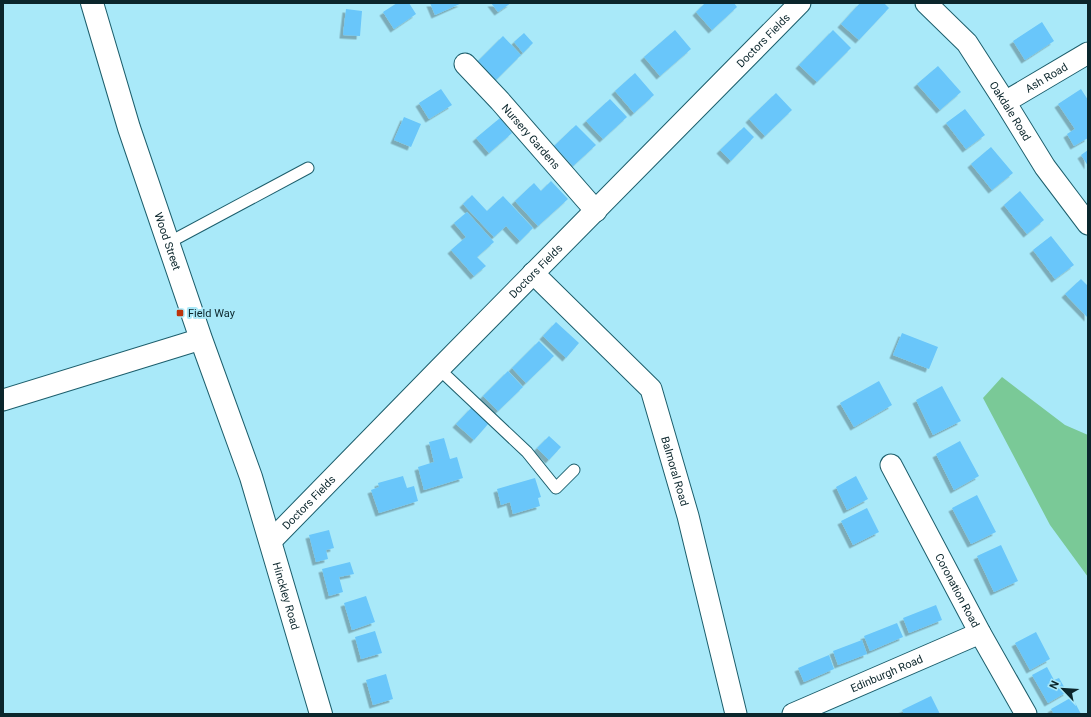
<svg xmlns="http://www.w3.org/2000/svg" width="1091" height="717" viewBox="0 0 1091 717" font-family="Roboto,sans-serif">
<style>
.green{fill:#7ac997}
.building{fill:#69c6fa;filter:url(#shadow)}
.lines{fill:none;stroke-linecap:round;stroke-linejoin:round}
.service-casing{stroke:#1c5e6c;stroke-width:13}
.minor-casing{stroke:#1c5e6c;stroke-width:23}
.tertiary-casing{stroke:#1c5e6c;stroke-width:24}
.service{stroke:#fff;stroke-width:11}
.minor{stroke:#fff;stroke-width:21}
.tertiary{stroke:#fff;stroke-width:22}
.poi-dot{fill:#bd340c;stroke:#a9e9f9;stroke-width:1.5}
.labels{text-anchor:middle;stroke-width:4;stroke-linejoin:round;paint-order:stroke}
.street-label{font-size:11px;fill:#0b262c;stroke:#a9e9f9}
.poi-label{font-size:11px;fill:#0b262c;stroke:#a9e9f9;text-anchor:start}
</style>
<defs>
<filter id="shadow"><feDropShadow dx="-3.5" dy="3.5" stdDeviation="0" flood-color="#0004"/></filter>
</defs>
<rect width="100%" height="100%" fill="#a9e9f9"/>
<path class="green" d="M 1002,377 L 1065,425 L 1088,435 L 1088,577 L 1050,525 L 983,398 Z"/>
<path class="building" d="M 397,3 L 409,3 L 416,14 L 394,29 L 383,12 Z
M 430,3 L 462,3 L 435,15 Z
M 491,3 L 511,3 L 498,12 Z
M 705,3 L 734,3 L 737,7 L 712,30 L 696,12 Z
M 860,3 L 884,3 L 889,8 L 859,40 L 841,24 Z
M 346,9 L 362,11 L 360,36 L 343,35 Z
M 1042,22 L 1054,41 L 1025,60 L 1013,41 Z
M 675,30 L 691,49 L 660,76 L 644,57 Z
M 833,30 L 851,48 L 817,82 L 799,65 Z
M 524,33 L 533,43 L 523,53 L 514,42 Z
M 503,36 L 521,55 L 496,80 L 478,61 Z
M 938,66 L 961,92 L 940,110 L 917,84 Z
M 635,73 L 654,95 L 634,113 L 615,91 Z
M 441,89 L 452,105 L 429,119 L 419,103 Z
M 1081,89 L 1088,100 L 1088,138 L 1074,146 L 1067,134 L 1075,129 L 1058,104 Z
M 776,93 L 792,110 L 765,136 L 749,119 Z
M 610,99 L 627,117 L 603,139 L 586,121 Z
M 965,109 L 985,135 L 966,149 L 946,123 Z
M 404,117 L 421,124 L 411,147 L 394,140 Z
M 500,118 L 512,133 L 489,153 L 476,138 Z
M 576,125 L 596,145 L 573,166 L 554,146 Z
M 744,127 L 754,137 L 731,161 L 720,150 Z
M 991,147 L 1013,173 L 992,190 L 971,164 Z
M 1088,150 L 1088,166 L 1081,155 Z
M 551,181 L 568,199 L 538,226 L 515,201 L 534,183 L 541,191 Z
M 1020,191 L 1044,220 L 1027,234 L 1004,205 Z
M 472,195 L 487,211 L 503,196 L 533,228 L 520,241 L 506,226 L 494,237 L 463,204 Z
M 467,212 L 494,242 L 477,257 L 486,266 L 474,276 L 451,250 L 466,237 L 454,223 Z
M 1051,236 L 1074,265 L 1055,279 L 1033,250 Z
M 1081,279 L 1088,286 L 1088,318 L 1065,294 Z
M 556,322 L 579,343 L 566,358 L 543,336 Z
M 902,333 L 938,347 L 929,369 L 893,355 Z
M 539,341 L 554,356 L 526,383 L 512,368 Z
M 508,371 L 523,387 L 498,411 L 483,396 Z
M 879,381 L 892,405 L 854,427 L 840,403 Z
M 942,386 L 961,421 L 933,435 L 916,400 Z
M 472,407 L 489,423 L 474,440 L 456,424 Z
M 549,436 L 561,447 L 549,460 L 537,448 Z
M 444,438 L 450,459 L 457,457 L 463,478 L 424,490 L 418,467 L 434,462 L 429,442 Z
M 960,441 L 979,476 L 954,490 L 936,454 Z
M 403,476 L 407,488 L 414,486 L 418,501 L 379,513 L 371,490 L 379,487 L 378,483 Z
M 856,476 L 868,499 L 847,510 L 836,487 Z
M 535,478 L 541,497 L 538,498 L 540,506 L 513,514 L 510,502 L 501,505 L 497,489 Z
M 977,495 L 996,532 L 971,544 L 952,508 Z
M 867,508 L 879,532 L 853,545 L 841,521 Z
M 329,530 L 334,548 L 326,550 L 328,559 L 316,562 L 309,535 Z
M 1001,545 L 1018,581 L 994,592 L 977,556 Z
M 350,562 L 354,574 L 339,577 L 343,592 L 329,596 L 322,569 Z
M 366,596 L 375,622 L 352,630 L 344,603 Z
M 936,605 L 942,620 L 909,633 L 903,618 Z
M 897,623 L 903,637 L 870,651 L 864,636 Z
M 375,631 L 382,653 L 361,659 L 355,637 Z
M 1036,632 L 1050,659 L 1030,670 L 1015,643 Z
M 862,640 L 867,654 L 838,665 L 833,651 Z
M 829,655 L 834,669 L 804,682 L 798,668 Z
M 1047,667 L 1054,680 L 1059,678 L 1067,692 L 1048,703 L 1032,675 Z
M 386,674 L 393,699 L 373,705 L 366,680 Z
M 931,696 L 940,714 L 904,714 L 902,710 Z
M 1072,697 L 1081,714 L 1054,714 L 1051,709 Z"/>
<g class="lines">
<g class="service-casing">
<path id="service" d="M 168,243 L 308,168
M 439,369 L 527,452 L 556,488 L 574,470"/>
</g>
<g class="minor-casing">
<g id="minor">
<path id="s1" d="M 926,3 L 967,43 L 1005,102 L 1045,167 L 1088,224"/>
<path id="s2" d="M 465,64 L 500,101 L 596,211"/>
<path id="s3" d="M 1005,102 L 1088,53"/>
<path id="s4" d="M 533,273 L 651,389 L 688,516 L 736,714"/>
<path d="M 3,400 L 201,339"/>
<path id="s5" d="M 891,465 L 980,633 L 1026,714"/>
<path id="s6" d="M 271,541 L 439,369 L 800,3"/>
<path id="s7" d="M 793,714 L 980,633"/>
</g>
</g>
<g class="tertiary-casing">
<g id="tertiary">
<path id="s8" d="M 92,3 L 129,128 L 201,339 L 251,477 L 321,714"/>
</g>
</g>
<use href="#service" class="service"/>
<use href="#minor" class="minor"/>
<use href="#tertiary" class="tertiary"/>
</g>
<rect class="poi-dot" x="176" y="309" width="8" height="8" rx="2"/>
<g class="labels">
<g class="street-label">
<text dy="4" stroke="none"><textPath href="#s6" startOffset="702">Doctors Fields</textPath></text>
<text dy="4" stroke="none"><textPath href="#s3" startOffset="48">Ash Road</textPath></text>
<text dy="4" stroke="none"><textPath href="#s1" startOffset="138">Oakdale Road</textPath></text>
<text dy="4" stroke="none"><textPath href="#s2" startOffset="98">Nursery Gardens</textPath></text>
<text dy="4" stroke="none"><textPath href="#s8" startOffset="250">Wood Street</textPath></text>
<text dy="4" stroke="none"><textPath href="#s6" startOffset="378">Doctors Fields</textPath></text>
<text dy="4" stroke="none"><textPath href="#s4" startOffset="251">Balmoral Road</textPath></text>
<text dy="4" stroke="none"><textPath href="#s6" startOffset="54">Doctors Fields</textPath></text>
<text dy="4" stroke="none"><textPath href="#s5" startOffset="142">Coronation Road</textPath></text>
<text dy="4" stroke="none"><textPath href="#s8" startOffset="624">Hinckley Road</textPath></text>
<text dy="4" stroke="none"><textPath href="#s7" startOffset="102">Edinburgh Road</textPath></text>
</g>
<g class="poi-label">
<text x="188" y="317">Field Way</text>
</g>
</g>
<rect width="1091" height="717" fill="none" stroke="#0b262c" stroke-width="8"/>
<g transform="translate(1063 689) rotate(295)" stroke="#a9e9f9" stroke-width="3" paint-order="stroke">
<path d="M0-3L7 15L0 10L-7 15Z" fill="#0b262c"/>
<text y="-6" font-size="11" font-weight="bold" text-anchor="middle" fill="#0b262c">N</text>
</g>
</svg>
